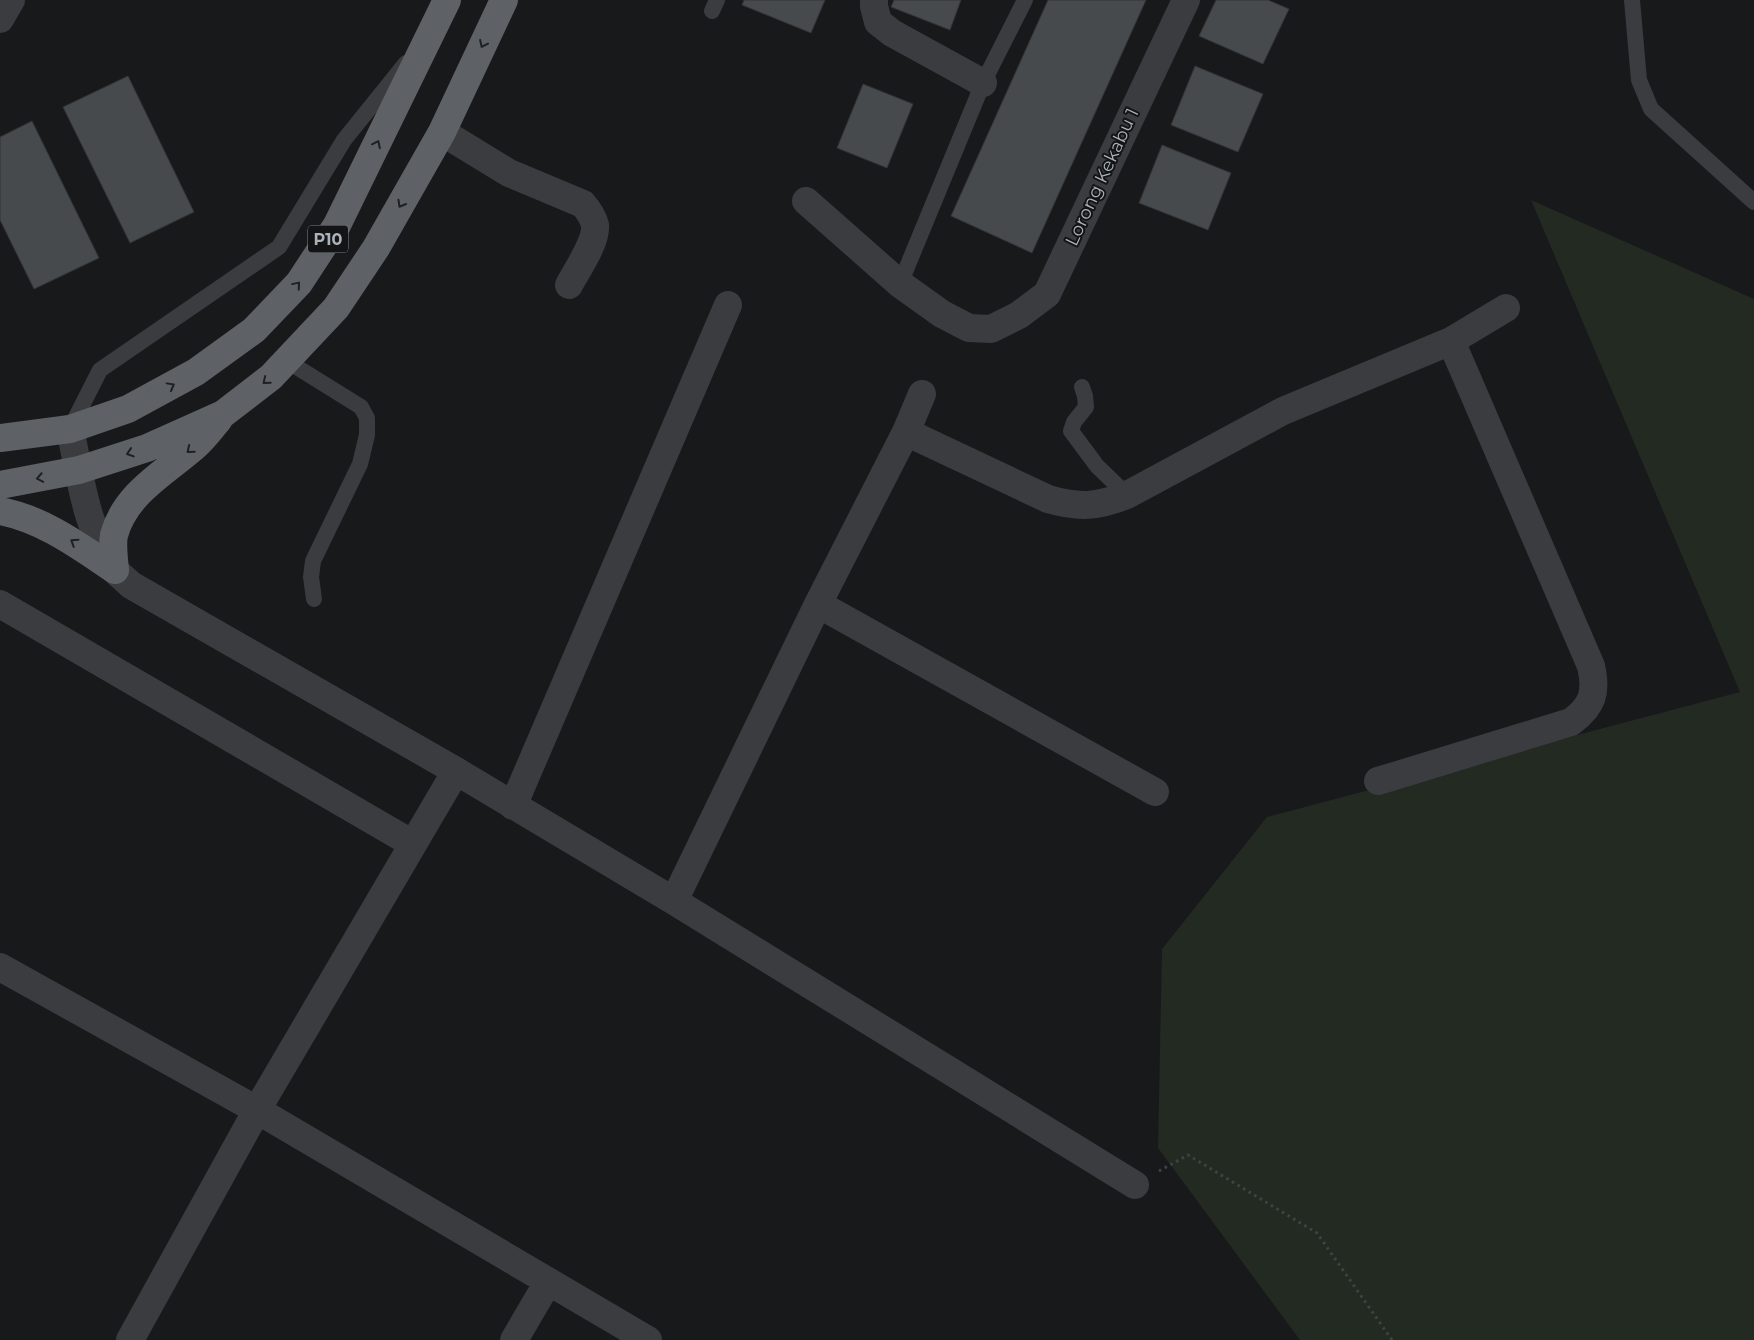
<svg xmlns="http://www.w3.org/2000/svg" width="1754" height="1340" viewBox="0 0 1754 1340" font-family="Montserrat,sans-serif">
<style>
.green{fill:#232a22}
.building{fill:#474a4d;stroke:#323336}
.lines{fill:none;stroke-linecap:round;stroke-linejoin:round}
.path{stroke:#404346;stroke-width:3;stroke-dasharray:2.5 4;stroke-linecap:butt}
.service{stroke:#3a3c3f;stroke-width:16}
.minor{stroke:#3a3c3f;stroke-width:28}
.trunk{stroke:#5e6267;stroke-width:28}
.oneway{stroke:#1e2021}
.labels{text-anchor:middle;stroke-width:4;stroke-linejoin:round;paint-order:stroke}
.shield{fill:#131415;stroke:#7d8388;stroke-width:1}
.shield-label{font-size:16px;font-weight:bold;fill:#abb3b9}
.street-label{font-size:18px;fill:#abb3b9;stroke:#131415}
</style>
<rect width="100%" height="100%" fill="#18191a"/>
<path class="green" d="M 1531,200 L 1754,299 L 1754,1340 L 1300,1340 L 1158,1148 L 1162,949 L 1267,817 L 1740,692 Z"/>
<path class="building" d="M 744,0 L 825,0 L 811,33 L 742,5 Z
M 894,0 L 961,0 L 950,30 L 891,7 Z
M 1048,0 L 1146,0 L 1032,253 L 951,216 Z
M 1216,0 L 1268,0 L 1289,9 L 1263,64 L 1199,36 Z
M 1195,66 L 1263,94 L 1238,152 L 1171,125 Z
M 128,76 L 194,212 L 130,243 L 63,107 Z
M 863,84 L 913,104 L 887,168 L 837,148 Z
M 32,121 L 99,258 L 34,289 L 0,220 L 0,137 Z
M 1162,145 L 1231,173 L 1208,230 L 1139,203 Z"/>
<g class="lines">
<path class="path" d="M 1159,1171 L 1188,1155 L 1317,1233 L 1392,1340"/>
<path class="service" d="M 1632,0 L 1639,80 L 1651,109 L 1754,202
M 712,11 L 717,0
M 900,284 L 983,83 L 1025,0
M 287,361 L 361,407 L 367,418 L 367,435 L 360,464 L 313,561 L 311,577 L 314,599
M 1082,387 L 1085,396 L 1086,407 L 1074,422 L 1071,431 L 1097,466 L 1127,495
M 70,429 L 100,370 L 279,247 L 344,140 L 406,63"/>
<path class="minor" d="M 874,0 L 874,6 L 878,22 L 892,33 L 983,83
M 0,19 L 11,0
M 442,132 L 509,173 L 583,204 C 589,211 593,217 595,225 C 597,241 577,270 569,285
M 806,201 L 900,284 L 942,314 L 969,328 L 991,329 L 1019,315 L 1047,294 L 1186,0
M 70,429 C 80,475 86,529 114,569 C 119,575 126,580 131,585 L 456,771 L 674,901 L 1135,1185
M 906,432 L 1048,499 C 1079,508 1097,507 1127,495 L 1283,411 L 1451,341 L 1506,308
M 0,604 L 413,844
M 818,604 L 1155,792
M 1378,781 L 1571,722 C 1593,706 1597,692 1591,666 L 1451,341
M 513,806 L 728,305
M 674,901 L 818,604 L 906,432 L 922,394
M 0,967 L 257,1110 L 648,1340
M 130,1340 L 257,1110 L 456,771
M 514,1340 L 548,1282"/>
<path class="trunk" d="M 0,438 L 70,429 L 128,409 L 196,372 L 254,330 L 299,283 L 337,225 L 447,0
M 0,485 L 79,470 L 147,448 L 223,414 L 271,377 L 336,308 L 376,248 L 442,132 L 504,0
M 0,511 C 43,519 79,546 115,570
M 115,570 C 114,559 112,545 114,535 C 125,494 163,474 193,448 C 203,440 211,429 219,419"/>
</g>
<defs><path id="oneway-chevron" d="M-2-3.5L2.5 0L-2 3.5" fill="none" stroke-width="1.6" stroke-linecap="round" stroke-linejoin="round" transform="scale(1.25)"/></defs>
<g class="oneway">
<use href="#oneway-chevron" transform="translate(483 44) rotate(115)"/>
<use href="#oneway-chevron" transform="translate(377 144) rotate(-64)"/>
<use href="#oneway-chevron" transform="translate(401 204) rotate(120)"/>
<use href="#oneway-chevron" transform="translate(297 285) rotate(-50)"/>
<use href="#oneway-chevron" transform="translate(266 381) rotate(141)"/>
<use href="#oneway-chevron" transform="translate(171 386) rotate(-29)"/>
<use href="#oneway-chevron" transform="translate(190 450) rotate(141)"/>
<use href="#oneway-chevron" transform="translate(130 453) rotate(162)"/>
<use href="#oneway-chevron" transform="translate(40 478) rotate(169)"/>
<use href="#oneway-chevron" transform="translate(74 542) rotate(-147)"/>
</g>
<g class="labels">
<rect class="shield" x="308" y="225.5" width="40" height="27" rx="4"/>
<g class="shield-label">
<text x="328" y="245">P10</text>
</g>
<g class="street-label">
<text transform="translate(1102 177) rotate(-65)" y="6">Lorong Kekabu 1</text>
</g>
</g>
</svg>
